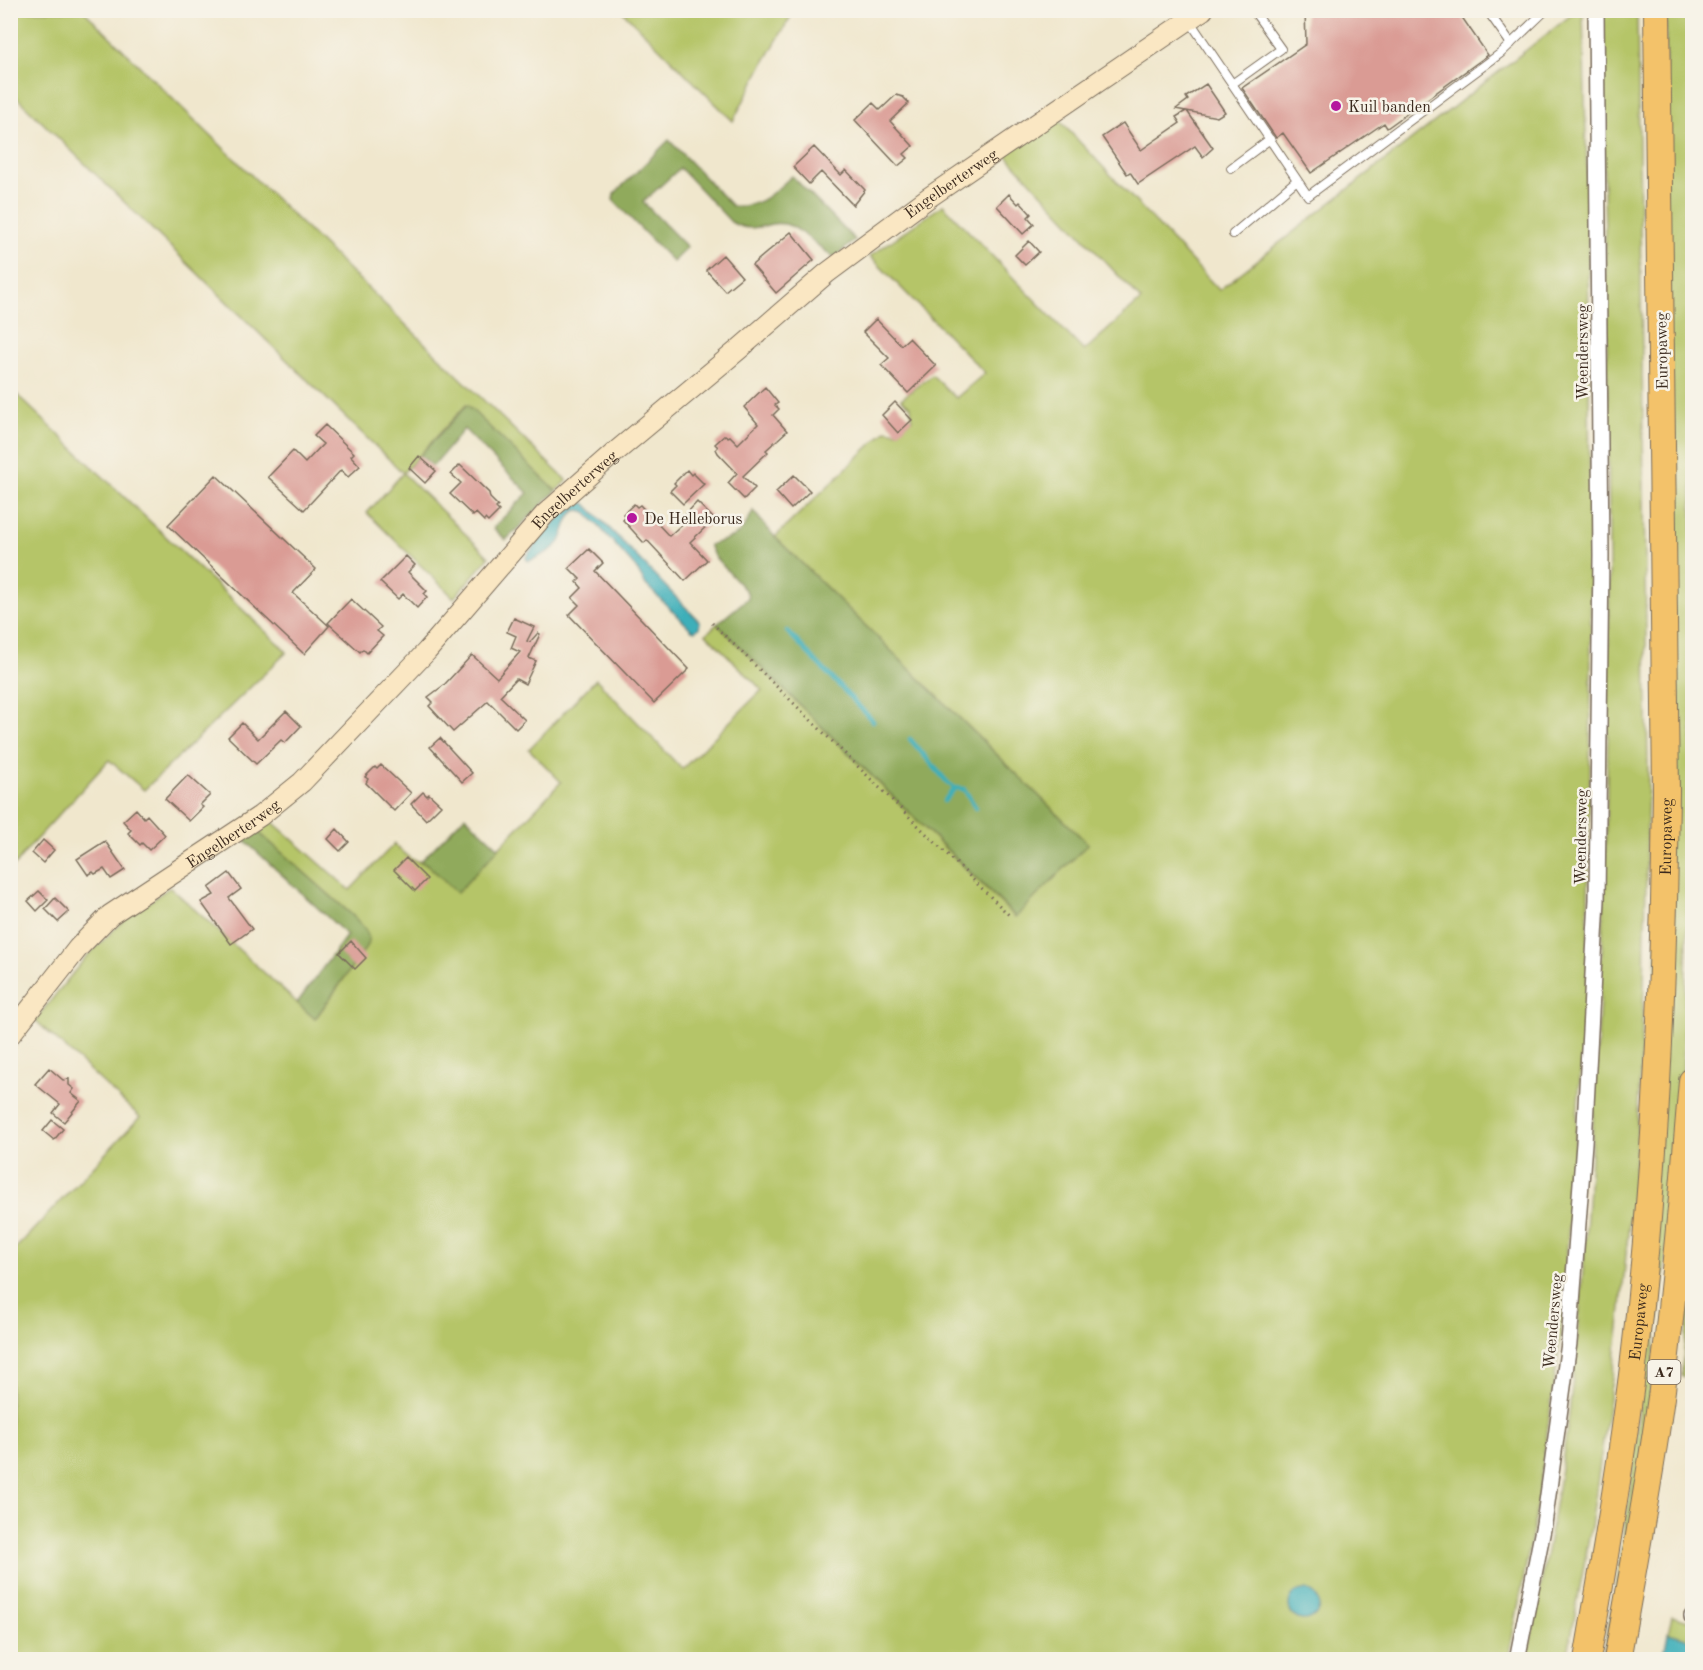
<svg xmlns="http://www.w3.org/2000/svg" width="1703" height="1670" viewBox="0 0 1703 1670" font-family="'Old Standard TT',serif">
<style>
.green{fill:#b5c567;stroke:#787842;stroke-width:1.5}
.forest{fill:#90aa5c;stroke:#666a3d;stroke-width:1.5}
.water{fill:#3eafb9;stroke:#3c6c6c;stroke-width:1.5}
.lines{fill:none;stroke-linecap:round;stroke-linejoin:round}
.stream{stroke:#3eafb9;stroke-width:4.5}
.building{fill:#da9b94}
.lane-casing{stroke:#7a6c5b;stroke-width:10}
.street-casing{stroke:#7a6c5b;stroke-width:18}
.secondary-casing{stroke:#7a6c5b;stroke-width:22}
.highway-casing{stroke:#7a6c5b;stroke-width:28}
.path{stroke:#7a6c5b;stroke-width:3;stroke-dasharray:1.5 4.5;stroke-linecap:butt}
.lane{stroke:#fff;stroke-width:8}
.street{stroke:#fff;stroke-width:15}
.secondary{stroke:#fae7c3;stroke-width:20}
.highway{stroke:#f3c26a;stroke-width:26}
.poi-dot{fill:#b5179e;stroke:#f7f3e8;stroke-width:2}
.labels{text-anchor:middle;stroke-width:5;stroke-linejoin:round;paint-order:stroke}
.shield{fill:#f7f3e8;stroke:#73665b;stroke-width:1.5}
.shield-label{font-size:15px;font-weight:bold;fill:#3b2a1e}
.poi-label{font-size:16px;fill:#3b2a1e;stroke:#f7f3e8;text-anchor:start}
.street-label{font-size:16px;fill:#3b2a1e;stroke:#f7f3e8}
</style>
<rect width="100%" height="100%" fill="#f7f3e8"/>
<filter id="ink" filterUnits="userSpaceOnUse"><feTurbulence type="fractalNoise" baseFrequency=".0167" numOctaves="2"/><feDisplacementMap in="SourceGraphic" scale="12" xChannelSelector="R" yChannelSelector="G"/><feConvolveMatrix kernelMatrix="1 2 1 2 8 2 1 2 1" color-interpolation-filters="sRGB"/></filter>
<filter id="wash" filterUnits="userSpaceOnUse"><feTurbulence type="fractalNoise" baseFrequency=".008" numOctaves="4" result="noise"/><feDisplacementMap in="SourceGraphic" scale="24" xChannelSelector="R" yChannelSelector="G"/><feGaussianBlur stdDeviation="1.35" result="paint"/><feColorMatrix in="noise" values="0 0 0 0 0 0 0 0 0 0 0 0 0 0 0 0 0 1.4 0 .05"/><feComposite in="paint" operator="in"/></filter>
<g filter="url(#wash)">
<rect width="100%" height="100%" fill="#f0e7cd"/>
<path class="green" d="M 10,11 L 84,11 L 178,104 L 567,481 L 556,491 L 466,405 L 403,473 L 489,557 L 454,598 L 367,513 L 403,473 L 11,92 Z
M 622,11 L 794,11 L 762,66 L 733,121 Z
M 1600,11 L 1637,11 L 1648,773 L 1644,986 L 1636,1150 L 1619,1328 L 1591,1527 L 1567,1659 L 1527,1660 C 1542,1581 1557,1502 1568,1422 C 1581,1318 1588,1212 1594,1107 C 1617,742 1609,376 1600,11 Z
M 1666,11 L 1690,11 L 1692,333 L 1692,786 L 1683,1066 L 1676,1173 L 1640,1469 L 1619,1590 L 1604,1659 L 1602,1660 L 1621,1561 L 1636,1442 L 1653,1273 Z
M 1575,12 L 1583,12 L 1588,220 L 1591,685 L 1587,986 L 1560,1342 L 1534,1524 L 1508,1659 L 11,1659 L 10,1246 L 15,1249 L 140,1117 L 35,1020 L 86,957 L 124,920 L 170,887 L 315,1019 L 339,986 L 369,941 L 352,915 L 255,829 L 268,818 L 350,890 L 394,844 L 411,859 L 428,864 L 457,892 L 561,782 L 529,749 L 596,679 L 682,769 L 762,690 L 706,634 L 717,624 L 1015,917 L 1088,844 L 775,537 L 886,430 L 898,432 L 912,419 L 911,407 L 901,399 L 932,375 L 956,398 L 985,373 L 870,256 L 943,205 L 1084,351 L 1141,300 L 1005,154 L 1058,119 L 1219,290 Z
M 11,389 L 287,652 L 144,790 L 109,760 L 32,844 L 11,870 Z
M 1692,1288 L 1692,1379 L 1681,1376 Z
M 1672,1616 L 1692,1622 L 1692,1643 L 1685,1638 L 1668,1633 Z"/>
<path class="forest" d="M 669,140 L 732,206 C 761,208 772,193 792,176 L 855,240 L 834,258 C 823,250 802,231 791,226 C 769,217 756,237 731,222 L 680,168 L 643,202 L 687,247 L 673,262 L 613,200 L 614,194 Z
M 467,405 L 556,491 L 506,540 L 493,528 L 528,493 L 464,429 L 433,466 L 420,455 Z
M 753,511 L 775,537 L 1088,844 L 1016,917 L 717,624 L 748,598 L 747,592 L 714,556 L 709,545 C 736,537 741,537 753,511 Z
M 465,816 L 499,848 L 457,893 L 428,865 L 420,862 Z
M 255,829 L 352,915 C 361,924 371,932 368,945 L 315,1019 L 297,1003 L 347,935 L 243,839 Z"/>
<path class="water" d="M 585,503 L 700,622 L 699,628 L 695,631 L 692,630 L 646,585 L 636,568 L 586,512 C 566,502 566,535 559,543 C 552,551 539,557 529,561 L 527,560 L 526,557 C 537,542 566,503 585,503 Z
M1289 1605a15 15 0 1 1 30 0a15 15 0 1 1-30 0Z
M 1668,1633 L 1686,1638 L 1692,1643 L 1692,1659 L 1663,1659 Z"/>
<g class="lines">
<path class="stream" d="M 787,631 L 873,721
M 910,739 L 948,783 L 955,788 L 964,789 L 976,808
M 944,801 L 955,788"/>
</g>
<g id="blocks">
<path class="building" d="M 1305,10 L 1457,10 L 1488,55 L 1387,128 L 1384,123 L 1311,173 L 1283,133 L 1276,138 L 1242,88 L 1306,44 Z
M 1206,84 L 1225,112 L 1217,117 L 1187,111 L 1213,148 L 1203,157 L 1195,146 L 1138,184 L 1130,172 L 1127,174 L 1102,137 L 1123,123 L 1141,150 L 1180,123 L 1176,117 L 1186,111 L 1176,109 L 1188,100 L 1186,97 Z
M 896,95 L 903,97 L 909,103 L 890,121 L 913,146 L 904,154 L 908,158 L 898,166 L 855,120 L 873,103 L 880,110 Z
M 814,147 L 841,175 L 846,170 L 865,190 L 853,205 L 821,172 L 809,184 L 793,167 Z
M 1009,194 L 1018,204 L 1020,202 L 1031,214 L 1028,217 L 1034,224 L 1023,234 L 997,206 Z
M 791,232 L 814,260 L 776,293 L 752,265 Z
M 1029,241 L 1039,252 L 1025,265 L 1015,255 Z
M 723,255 L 742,277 L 725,291 L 706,270 Z
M 876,319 L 901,345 L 909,338 L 936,366 L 908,393 L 881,365 L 889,358 L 863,332 Z
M 765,387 L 778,403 L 775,405 L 779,409 L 773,415 L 787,431 L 766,450 L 768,452 L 743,476 L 755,488 L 744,499 L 728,483 L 737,473 L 718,453 L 716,449 L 718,447 L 715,444 L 725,435 L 728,437 L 730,436 L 738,444 L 758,424 L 744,407 Z
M 895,402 L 912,420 L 898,433 L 882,415 Z
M 325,425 L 354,453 L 351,456 L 360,466 L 348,477 L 341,470 L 304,510 L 268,477 L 293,451 L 305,463 L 323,444 L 314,436 Z
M 419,456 L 436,471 L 425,483 L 409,468 Z
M 460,465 L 489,493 L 490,498 L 498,506 L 496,508 L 499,511 L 488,522 L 485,519 L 484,521 L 476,513 L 473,516 L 450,494 L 461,483 L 451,474 Z
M 687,470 L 691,475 L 693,473 L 704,484 L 683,504 L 670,491 L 676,485 L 674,483 Z
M 216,475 L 316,569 L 293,593 L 329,626 L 304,654 L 168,525 Z
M 794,475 L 810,491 L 791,509 L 776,492 Z
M 697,502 L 714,519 L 690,542 L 707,560 L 685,581 L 647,540 L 644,543 L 623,520 L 626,517 L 623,514 L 634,504 L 637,507 L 640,505 L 669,536 L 690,517 L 686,514 Z
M 589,549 L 603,563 L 595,571 L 689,669 L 654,703 L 569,615 L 579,605 L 572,598 L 582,588 L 577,582 L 580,579 L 569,568 Z
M 406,556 L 415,565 L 408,572 L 427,591 L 424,594 L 427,597 L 417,608 L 403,594 L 398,599 L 380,582 Z
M 351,599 L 381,627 L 377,631 L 383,636 L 367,653 L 363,649 L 360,652 L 328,623 Z
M 514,618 L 534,627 L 527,641 L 530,642 L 538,633 L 540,634 L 529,658 L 536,661 L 525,684 L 516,679 L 500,696 L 525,720 L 516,729 L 488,701 L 453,732 L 429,706 L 433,702 L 428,697 L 444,685 L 472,655 L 497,678 L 520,652 L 511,648 L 516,636 L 507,632 Z
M 286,711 L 301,726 L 285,743 L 281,740 L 256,764 L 228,737 L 242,723 L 258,739 Z
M 440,738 L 472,773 L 462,782 L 430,747 Z
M 381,765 L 411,793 L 394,811 L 366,783 L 368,779 L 365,777 L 375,767 L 377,769 Z
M 188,775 L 210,795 L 200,805 L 203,807 L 189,821 L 165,799 Z
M 423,792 L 427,796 L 429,794 L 441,805 L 426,820 L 411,804 Z
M 136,809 L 144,818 L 147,815 L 165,835 L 149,850 L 142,843 L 140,845 L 128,833 L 131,830 L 123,821 Z
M 337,829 L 349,842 L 340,851 L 328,839 Z
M 43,840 L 54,850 L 43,863 L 32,853 Z
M 105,841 L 125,870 L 111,879 L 104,869 L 95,874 L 93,872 L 88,875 L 77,859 Z
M 406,858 L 427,879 L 415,891 L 394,870 Z
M 229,873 L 241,889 L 229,898 L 252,929 L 231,944 L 201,902 L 214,895 L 209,888 Z
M 39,891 L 48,900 L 37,911 L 28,901 Z
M 55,898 L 69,912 L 58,922 L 45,909 Z
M 351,941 L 366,958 L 355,969 L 339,953 Z
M 49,1068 L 63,1080 L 69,1079 L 69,1085 L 74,1089 L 71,1093 L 81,1101 L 64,1122 L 53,1113 L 60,1104 L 35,1084 Z
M 52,1120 L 63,1129 L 54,1140 L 43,1131 Z"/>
</g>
</g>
<g filter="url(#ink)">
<use href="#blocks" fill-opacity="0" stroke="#7a6c5b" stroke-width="1.5"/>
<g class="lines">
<g class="lane-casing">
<path id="lane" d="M 1487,10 L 1511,44
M 1189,20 L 1308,196 L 1501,53 L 1546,10
M 1232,84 L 1281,49 L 1253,10
M 1231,168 L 1270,139
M 1233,234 L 1297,180"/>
</g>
<g class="street-casing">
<path id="street" d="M 1692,1617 L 1692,1616
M 1517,1660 L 1544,1524 L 1569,1343 L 1584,1143 L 1597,900 L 1601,556 L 1596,10"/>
</g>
<g class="secondary-casing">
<g id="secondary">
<path id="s1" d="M 10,1035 L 78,948 L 110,915 L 260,816 L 302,782 L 427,651 L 545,514 L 613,454 L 738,350 L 827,273 L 928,198 L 1203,10"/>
</g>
</g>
<g class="highway-casing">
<g id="highway">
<path id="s2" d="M 1587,1660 C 1606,1551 1625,1442 1637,1333 C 1657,1153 1664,972 1666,791 L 1657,10"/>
<path d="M 1617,1660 C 1633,1570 1650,1480 1662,1390 C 1674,1287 1684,1184 1692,1081"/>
</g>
</g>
<path class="path" d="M 712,623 L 1010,916"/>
<use href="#lane" class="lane"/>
<use href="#street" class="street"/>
<use href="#secondary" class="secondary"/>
<use href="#highway" class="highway"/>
</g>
</g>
<g class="poi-dot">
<circle cx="1336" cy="106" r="6"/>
<circle cx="632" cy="518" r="6"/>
</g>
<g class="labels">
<rect class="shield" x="1647.5" y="1360" width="33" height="24" rx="4.5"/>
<g class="shield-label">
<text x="1664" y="1377">A7</text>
</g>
<g class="poi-label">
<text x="1348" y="112">Kuil banden</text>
<text x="644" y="524">De Helleborus</text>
</g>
<g class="street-label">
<text dy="6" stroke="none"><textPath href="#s1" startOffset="1276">Engelberterweg</textPath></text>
<text transform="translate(1661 351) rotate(-91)" y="6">Europaweg</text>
<text transform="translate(1582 352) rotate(-90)" y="6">Weendersweg</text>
<text dy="6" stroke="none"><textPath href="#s1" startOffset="790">Engelberterweg</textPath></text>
<text dy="6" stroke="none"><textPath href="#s1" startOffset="304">Engelberterweg</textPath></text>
<text transform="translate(1580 837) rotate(-89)" y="6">Weendersweg</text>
<text dy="6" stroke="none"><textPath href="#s2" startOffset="828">Europaweg</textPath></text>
<text transform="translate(1552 1321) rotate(-85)" y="6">Weendersweg</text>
<text dy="6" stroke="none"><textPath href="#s2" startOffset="342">Europaweg</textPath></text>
</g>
</g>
<rect width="1703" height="1670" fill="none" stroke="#f7f3e8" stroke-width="36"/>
</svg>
